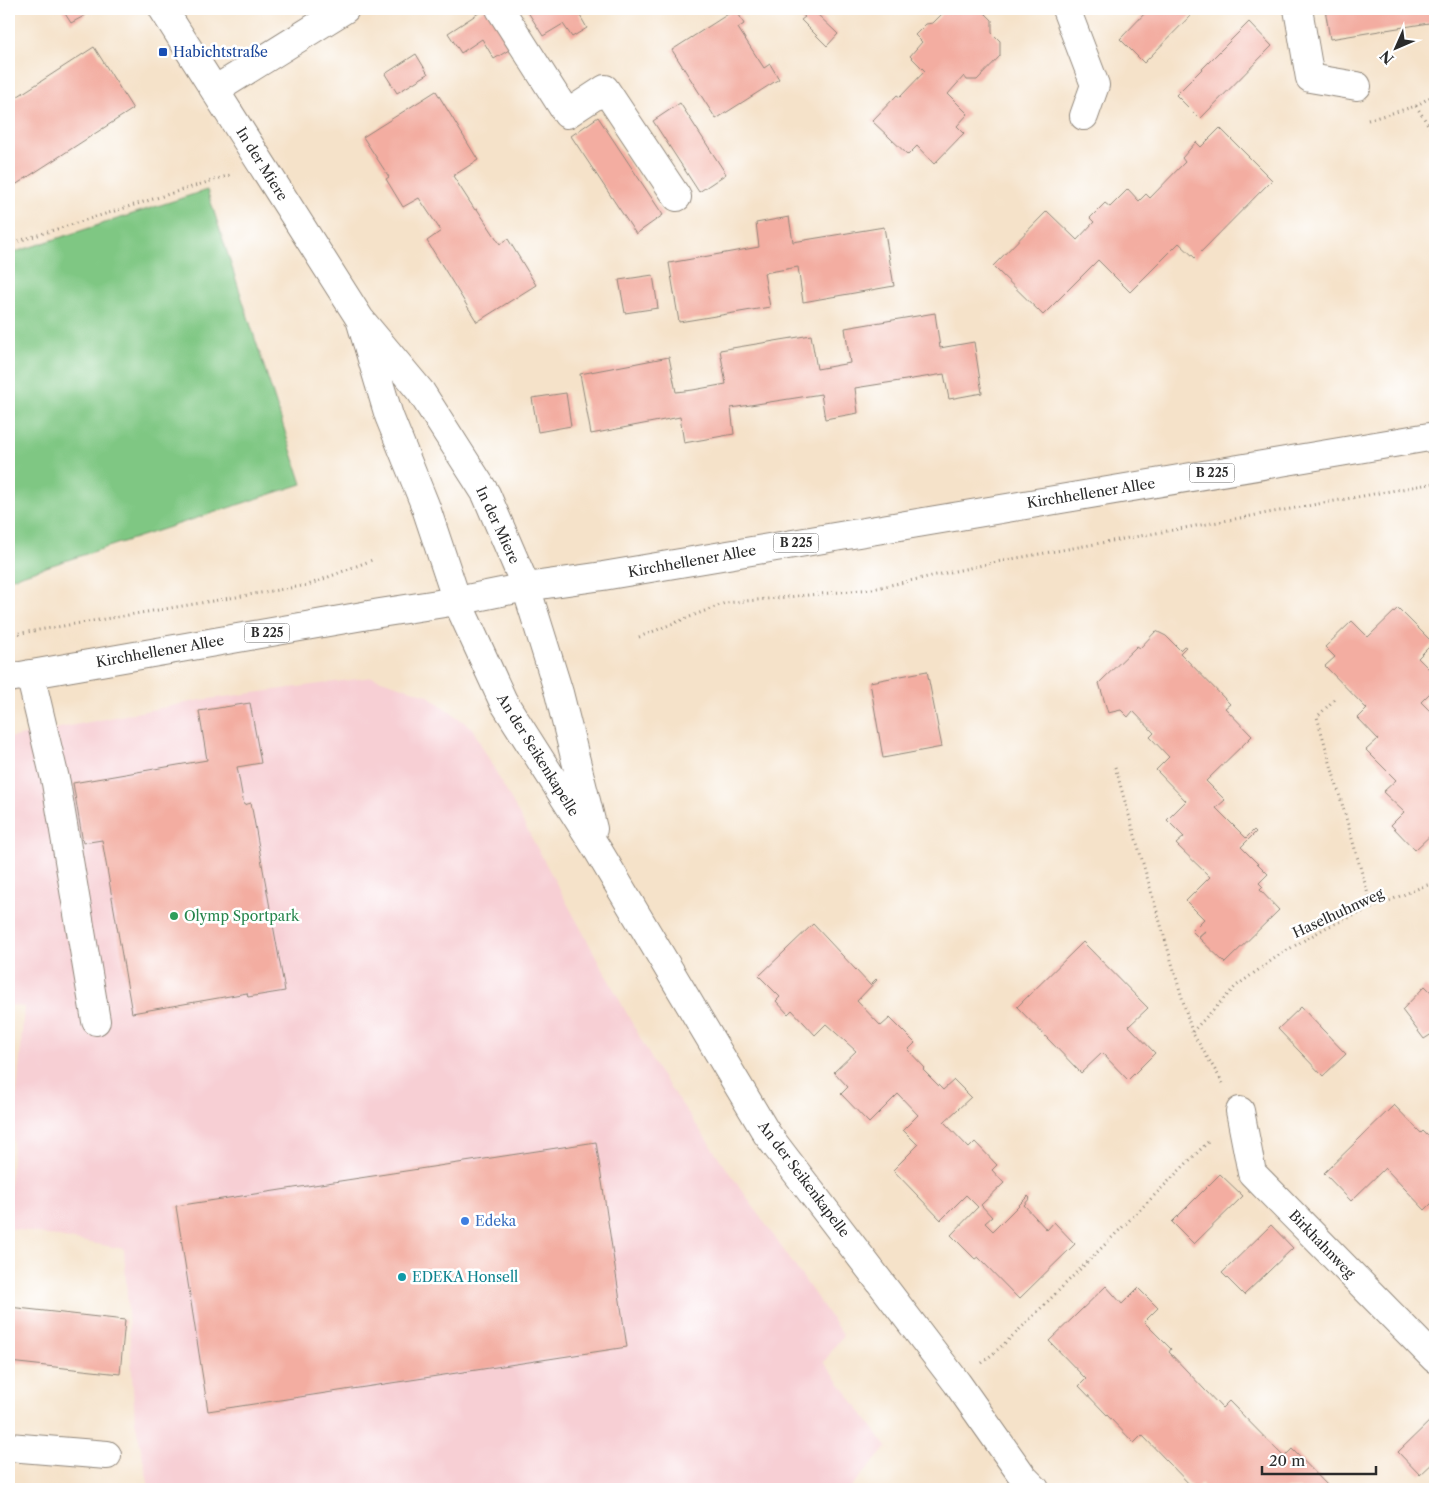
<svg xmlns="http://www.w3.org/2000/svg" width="1444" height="1498" viewBox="0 0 1444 1498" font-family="'Libre Caslon Text',serif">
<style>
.built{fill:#f7cfd4}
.green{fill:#7fc783;stroke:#557957}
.building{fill:#f3ada1}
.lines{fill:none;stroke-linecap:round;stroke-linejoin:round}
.minor-casing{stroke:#90867a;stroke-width:30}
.major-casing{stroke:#90867a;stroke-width:30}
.path{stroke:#90867a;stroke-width:3;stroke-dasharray:1 4;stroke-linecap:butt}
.minor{stroke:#fff;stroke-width:28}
.major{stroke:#fff;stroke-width:28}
.transit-dot{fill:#1a4fb4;stroke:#fff;stroke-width:2}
.leisure-dot{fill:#2e9e5b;stroke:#fff;stroke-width:2}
.shop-dot{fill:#3f7fe0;stroke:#fff;stroke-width:2}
.culture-dot{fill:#0f9aa8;stroke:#fff;stroke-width:2}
.labels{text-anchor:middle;stroke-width:5;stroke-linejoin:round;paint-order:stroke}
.shield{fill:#fff;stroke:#6b6b6b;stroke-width:1}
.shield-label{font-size:12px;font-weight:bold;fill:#2b2b2b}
.transit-label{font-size:14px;fill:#164399;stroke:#fff;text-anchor:start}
.street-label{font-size:14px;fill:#2b2b2b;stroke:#fff}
.leisure-label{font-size:14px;fill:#27864d;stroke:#fff;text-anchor:start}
.shop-label{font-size:14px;fill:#366cbe;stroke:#fff;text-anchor:start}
.culture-label{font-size:14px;fill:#0d838f;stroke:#fff;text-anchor:start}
</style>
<rect width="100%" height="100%" fill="#fff"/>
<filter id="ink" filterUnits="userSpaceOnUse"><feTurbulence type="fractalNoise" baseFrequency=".02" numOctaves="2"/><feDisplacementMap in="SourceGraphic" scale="10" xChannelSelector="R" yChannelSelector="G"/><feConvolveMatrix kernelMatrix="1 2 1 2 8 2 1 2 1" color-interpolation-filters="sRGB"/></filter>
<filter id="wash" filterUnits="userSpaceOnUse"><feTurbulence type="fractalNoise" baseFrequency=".0096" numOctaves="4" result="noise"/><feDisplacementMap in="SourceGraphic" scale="20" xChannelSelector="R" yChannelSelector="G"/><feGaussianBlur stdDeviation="1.12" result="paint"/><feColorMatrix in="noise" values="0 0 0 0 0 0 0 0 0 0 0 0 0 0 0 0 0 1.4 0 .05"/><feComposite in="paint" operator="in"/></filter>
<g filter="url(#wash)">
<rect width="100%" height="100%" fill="#f5e2c9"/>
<path class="built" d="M 372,677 L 427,695 L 472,728 L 657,1069 L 843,1335 L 824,1362 L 887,1447 L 849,1489 L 176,1489 L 149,1487 L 135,1421 L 124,1249 L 9,1228 L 9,1195 L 24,1007 L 9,1005 L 9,738 L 201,700 Z"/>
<path class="green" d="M 207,190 L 302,484 L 9,579 L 9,254 Z"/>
<g id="blocks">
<path class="building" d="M 62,9 L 83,9 L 86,15 L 71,23 Z
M 485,9 L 489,9 L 514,47 L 494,59 L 482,39 L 461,53 L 448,33 Z
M 526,9 L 587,9 L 579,14 L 587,28 L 572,37 L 563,24 L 543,36 Z
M 736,9 L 744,24 L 738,28 L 764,68 L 770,64 L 779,79 L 716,119 L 672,50 Z
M 796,9 L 818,9 L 815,12 L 838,34 L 827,46 L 801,20 L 805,17 Z
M 947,9 L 981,9 L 992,20 L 992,33 L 1000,41 L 1000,56 L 977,80 L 967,80 L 964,76 L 948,94 L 968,114 L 957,126 L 964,133 L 934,164 L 917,146 L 908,155 L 872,121 L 897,95 L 900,97 L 925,71 L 910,56 L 922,42 L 915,35 L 926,24 L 933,23 Z
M 1149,9 L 1197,9 L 1144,63 L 1120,39 Z
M 1325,9 L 1435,9 L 1435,22 L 1330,39 Z
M 1249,22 L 1272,46 L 1200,119 L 1176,95 Z
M 94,47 L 133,109 L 9,189 L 9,102 Z
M 416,54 L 428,74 L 397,93 L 385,74 Z
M 436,91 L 478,160 L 453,176 L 475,210 L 477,209 L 500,244 L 508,239 L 536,285 L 477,322 L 427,241 L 441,231 L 419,198 L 403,207 L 386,179 L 389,177 L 363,137 Z
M 680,103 L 726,174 L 699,192 L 653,121 Z
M 598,117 L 663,215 L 636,234 L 571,136 Z
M 1220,128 L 1272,180 L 1195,258 L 1179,243 L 1130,292 L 1098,260 L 1043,315 L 993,266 L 1047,211 L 1077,240 L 1094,222 L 1090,218 L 1105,203 L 1110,207 L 1128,189 L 1139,201 L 1146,194 L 1150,198 L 1185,162 L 1182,158 L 1196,142 L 1201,147 Z
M 789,217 L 793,242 L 884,227 L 894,286 L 803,302 L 798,267 L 764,273 L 770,307 L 679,322 L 669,263 L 759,247 L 756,223 Z
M 653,275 L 658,308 L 625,313 L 619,280 Z
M 935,313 L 940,348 L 974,342 L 982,393 L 949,399 L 944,374 L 855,388 L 858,413 L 825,419 L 821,394 L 731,408 L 734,434 L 684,443 L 680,417 L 591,434 L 580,374 L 669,357 L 676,392 L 693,390 L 726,384 L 720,350 L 811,335 L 817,369 L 850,363 L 845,328 Z
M 566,393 L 571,426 L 538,432 L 532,398 Z
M 1398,608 L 1433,643 L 1418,658 L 1435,675 L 1435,692 L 1433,690 L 1421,702 L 1435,716 L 1435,741 L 1434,743 L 1435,744 L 1435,831 L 1415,850 L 1391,825 L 1404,812 L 1383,792 L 1396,780 L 1366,750 L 1378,739 L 1358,718 L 1367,709 L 1325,666 L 1335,657 L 1325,647 L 1352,621 L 1368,637 Z
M 1156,631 L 1166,636 L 1180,650 L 1184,646 L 1186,647 L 1180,653 L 1230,704 L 1225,708 L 1252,736 L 1206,781 L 1225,800 L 1216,808 L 1246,838 L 1254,830 L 1256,832 L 1241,847 L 1268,874 L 1259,883 L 1263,887 L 1260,890 L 1279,910 L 1225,963 L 1199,938 L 1206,930 L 1198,937 L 1192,931 L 1204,919 L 1186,901 L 1210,877 L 1176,844 L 1184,837 L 1167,820 L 1186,801 L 1156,770 L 1169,757 L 1150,737 L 1154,733 L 1133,711 L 1128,717 L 1121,710 L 1108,713 L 1099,683 L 1137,646 L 1140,648 Z
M 927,671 L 942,747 L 883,758 L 870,682 Z
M 250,703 L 261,763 L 237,767 L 244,805 L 251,803 L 285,991 L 248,997 L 247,993 L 132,1013 L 102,840 L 83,843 L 73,783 L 207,760 L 199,711 Z
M 813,924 L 870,985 L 876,979 L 877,980 L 857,1001 L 881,1026 L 890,1018 L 915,1043 L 908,1050 L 925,1068 L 923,1070 L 943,1090 L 954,1080 L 971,1097 L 944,1122 L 969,1148 L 975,1142 L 997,1165 L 992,1170 L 1004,1183 L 981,1205 L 992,1217 L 985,1223 L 993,1231 L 1028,1196 L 1030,1198 L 1024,1205 L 1047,1230 L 1054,1222 L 1075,1244 L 1019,1299 L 978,1257 L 975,1259 L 951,1235 L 978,1207 L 966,1195 L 941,1220 L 893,1170 L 918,1145 L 903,1130 L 918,1115 L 898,1094 L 869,1123 L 841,1094 L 848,1087 L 834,1072 L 856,1051 L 826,1024 L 815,1035 L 792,1010 L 788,1014 L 776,1001 L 780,997 L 759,976 Z
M 1083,942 L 1148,1008 L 1129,1026 L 1155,1053 L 1128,1080 L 1102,1053 L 1081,1073 L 1017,1007 Z
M 1425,986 L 1435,996 L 1435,1032 L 1424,1039 L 1402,1010 Z
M 1301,1007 L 1346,1054 L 1323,1076 L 1278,1029 Z
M 1394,1105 L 1421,1133 L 1423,1131 L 1435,1143 L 1435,1200 L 1425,1210 L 1385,1168 L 1351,1201 L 1324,1173 Z
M 596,1142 L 627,1347 L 208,1411 L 176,1206 Z
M 1220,1174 L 1243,1196 L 1194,1244 L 1172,1222 Z
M 1271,1225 L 1293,1248 L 1244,1295 L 1222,1273 Z
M 1106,1286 L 1122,1304 L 1138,1288 L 1158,1308 L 1144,1322 L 1171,1349 L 1169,1352 L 1222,1408 L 1229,1401 L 1284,1457 L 1292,1449 L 1331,1489 L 1207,1489 L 1201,1484 L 1196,1489 L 1194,1489 L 1142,1435 L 1134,1443 L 1079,1386 L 1086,1379 L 1049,1341 Z
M 9,1307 L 125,1320 L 120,1374 L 9,1362 Z
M 1435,1416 L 1435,1461 L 1420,1475 L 1398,1452 Z"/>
</g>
</g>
<g filter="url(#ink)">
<use href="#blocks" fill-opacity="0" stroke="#90867a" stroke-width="1"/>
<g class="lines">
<g class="minor-casing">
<path id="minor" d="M 163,9 L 360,319 L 421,392 L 486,494 L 526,587 L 559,693 L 593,829
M 500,9 L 567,114 L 605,89 L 677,197
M 1066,9 L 1095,85 L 1084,116
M 1298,9 L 1310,78 L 1357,86
M 215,90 L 345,9
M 360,319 L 389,416 L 425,505 L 457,601 L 503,701 L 599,852 L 767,1134 L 957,1383 L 1024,1478 L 1035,1489
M 30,674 L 56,783 L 96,1021
M 1240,1111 L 1252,1173 L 1435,1359
M 9,1447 L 107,1455"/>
</g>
<g class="major-casing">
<path id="major" d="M 9,678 L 380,613 L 457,601 L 526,587 L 603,576 L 1435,436"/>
</g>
<path class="path" d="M 1416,106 L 1435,135
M 1368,120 L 1416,106 L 1435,94
M 9,244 L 230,175
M 9,635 L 308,585 L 372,560
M 639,637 L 725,603 L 872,589 L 1006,560 L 1435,483
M 1334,700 L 1317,717 L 1372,908
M 1115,767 L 1192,1032
M 1223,1083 L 1192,1032 L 1236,986 L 1282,953 L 1327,927 L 1424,886 L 1435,883
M 982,1363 L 1003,1345 L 1023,1326 L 1210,1140"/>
<use href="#minor" class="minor"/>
<use href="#major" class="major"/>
</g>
</g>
<rect class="transit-dot" x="158" y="47" width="10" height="10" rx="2.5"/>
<circle class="leisure-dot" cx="174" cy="916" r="5"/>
<circle class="shop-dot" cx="465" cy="1221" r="5"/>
<circle class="culture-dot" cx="402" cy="1277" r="5"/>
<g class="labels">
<g class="shield">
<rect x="1189.5" y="463.5" width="45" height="19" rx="4"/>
<rect x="773.5" y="533.5" width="45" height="19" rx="4"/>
<rect x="244.5" y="623.5" width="45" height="19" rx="4"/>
</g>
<g class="shield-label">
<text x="1212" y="477">B 225</text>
<text x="796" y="547">B 225</text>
<text x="267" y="637">B 225</text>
</g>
<g class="transit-label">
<text x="173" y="57">Habichtstraße</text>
</g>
<g class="street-label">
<text transform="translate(262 164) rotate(58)" y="5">In der Miere</text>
<text transform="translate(1091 493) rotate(-9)" y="5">Kirchhellener Allee</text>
<text transform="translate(498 525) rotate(65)" y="5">In der Miere</text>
<text transform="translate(692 561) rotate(-10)" y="5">Kirchhellener Allee</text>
<text transform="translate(160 651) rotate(-10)" y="5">Kirchhellener Allee</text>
<text transform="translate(538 755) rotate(58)" y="5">An der Seikenkapelle</text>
<text transform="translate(1338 913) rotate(-25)" y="5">Haselhuhnweg</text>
<text transform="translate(804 1179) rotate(53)" y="5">An der Seikenkapelle</text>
<text transform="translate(1322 1244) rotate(46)" y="5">Birkhahnweg</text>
</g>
<g class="leisure-label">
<text x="184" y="921">Olymp Sportpark</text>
</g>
<g class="shop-label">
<text x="475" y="1226">Edeka</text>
</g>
<g class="culture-label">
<text x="412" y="1282">EDEKA Honsell</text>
</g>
</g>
<rect width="1444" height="1498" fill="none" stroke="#fff" stroke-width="30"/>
<g transform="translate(1396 48) rotate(225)" stroke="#ffffff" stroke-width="4" paint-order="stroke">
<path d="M0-4L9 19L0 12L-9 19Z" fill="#2b2b2b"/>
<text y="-8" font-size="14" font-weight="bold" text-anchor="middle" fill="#2b2b2b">N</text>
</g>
<path d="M1262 1466v8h114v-8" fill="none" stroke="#2b2b2b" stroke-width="2.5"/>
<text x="1269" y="1466" font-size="15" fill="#2b2b2b" stroke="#ffffff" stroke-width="4" paint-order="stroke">20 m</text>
</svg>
